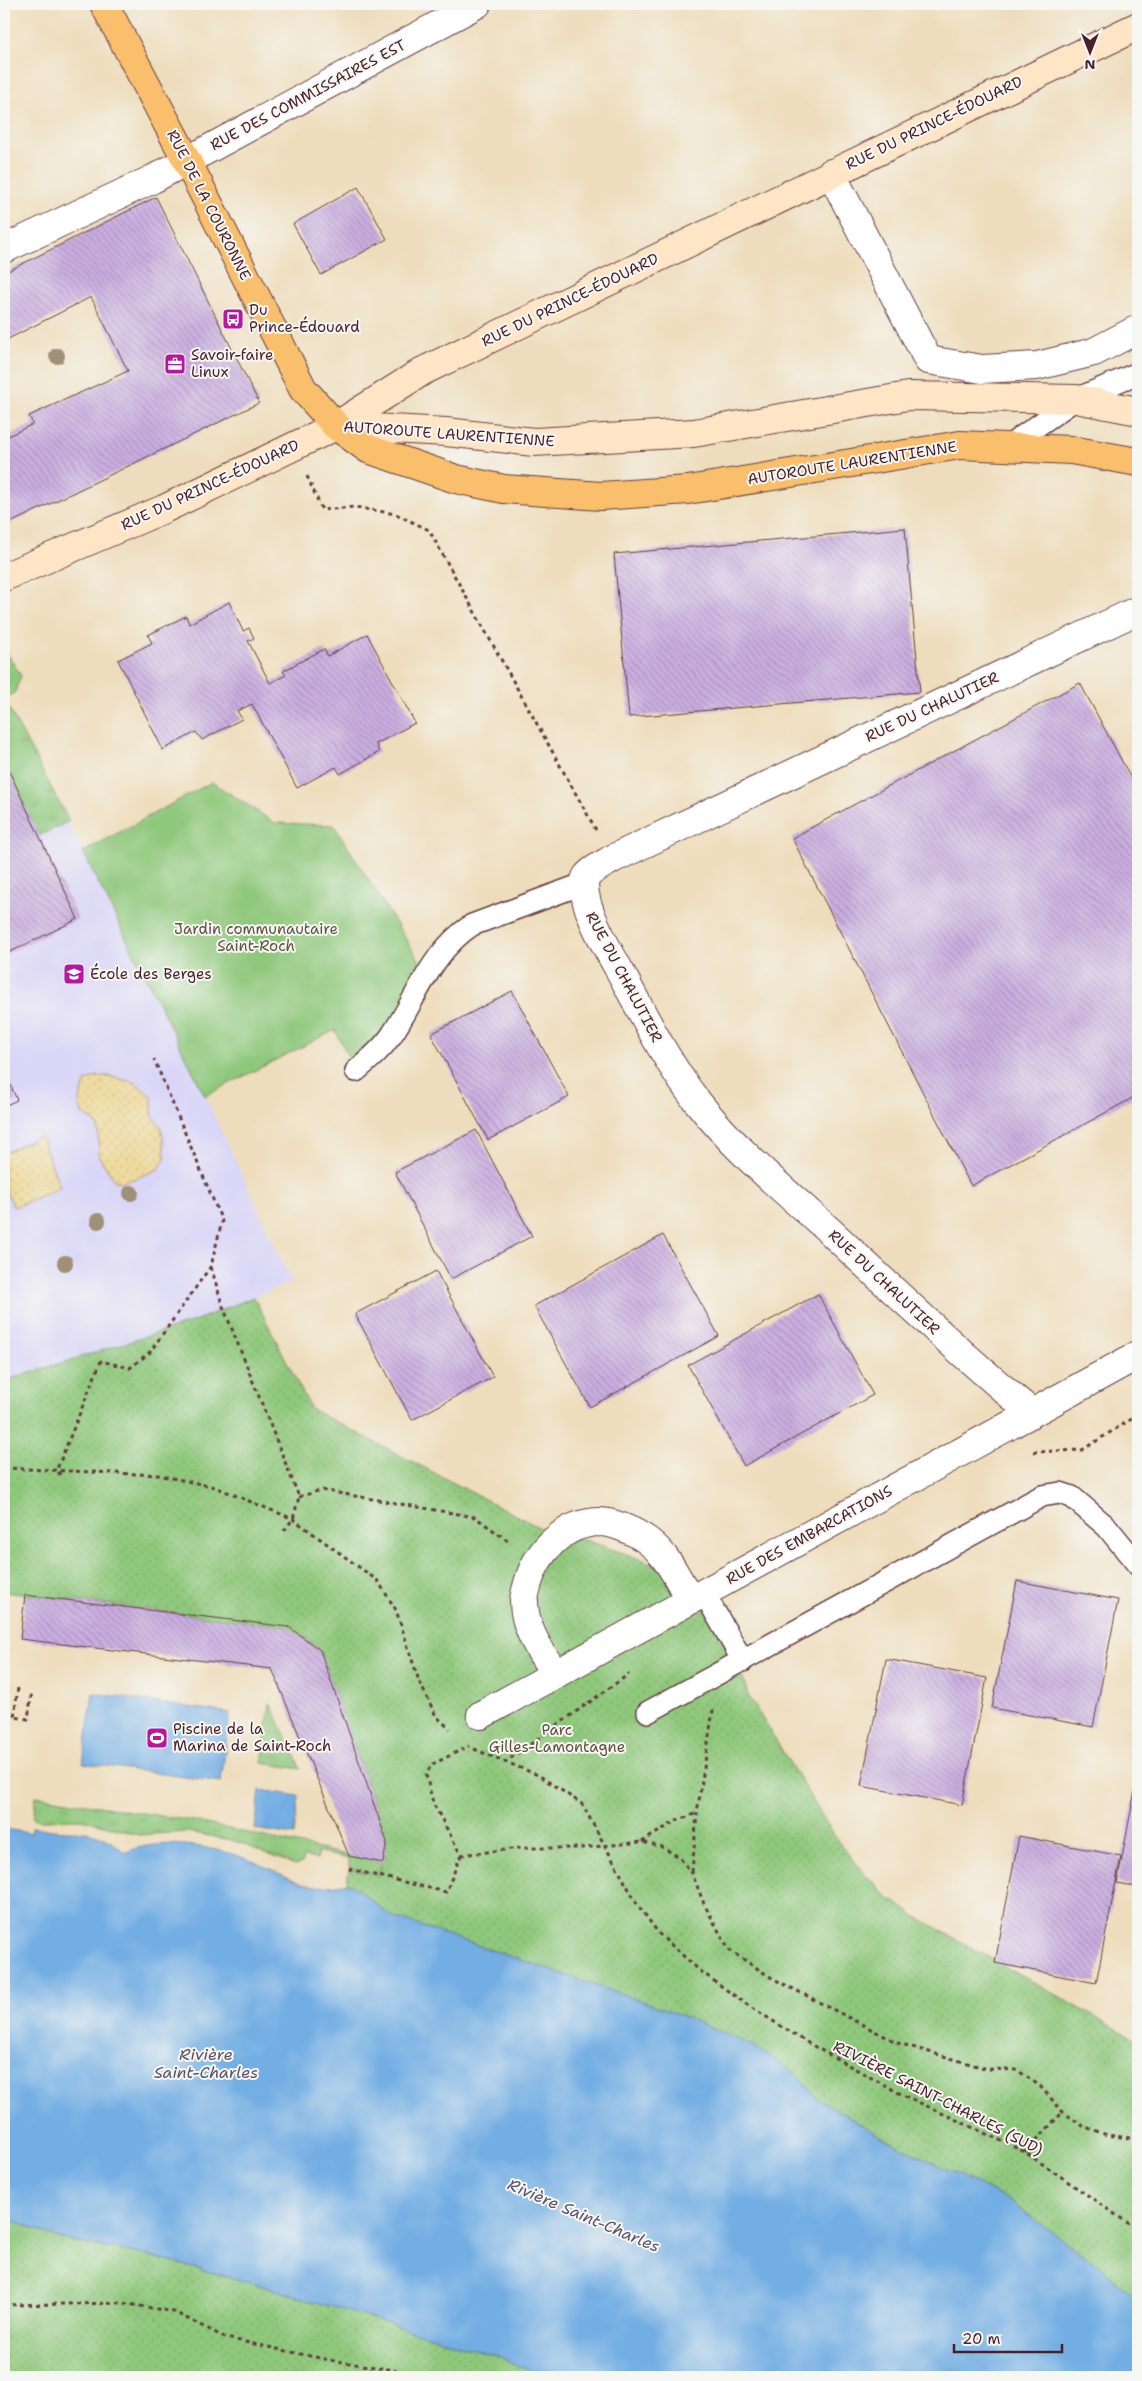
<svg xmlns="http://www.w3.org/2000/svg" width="1142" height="2381" viewBox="0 0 1142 2381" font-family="'Shantell Sans',sans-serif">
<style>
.built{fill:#dad6f7}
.grass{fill:url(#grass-tufts);stroke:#6c7453}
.sand{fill:url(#sand-dots);stroke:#9c7c64}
.park{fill:url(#park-dots);stroke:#6c7453}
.garden{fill:#8fc87b;stroke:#6c7453}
.water{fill:#72ade3;stroke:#5e6687}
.building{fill:url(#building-back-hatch)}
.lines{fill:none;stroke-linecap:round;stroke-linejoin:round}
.lane-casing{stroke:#633c41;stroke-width:24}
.street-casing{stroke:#633c41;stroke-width:30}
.secondary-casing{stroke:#633c41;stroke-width:30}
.primary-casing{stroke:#633c41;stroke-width:30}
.path{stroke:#633c41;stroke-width:3;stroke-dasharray:4 4;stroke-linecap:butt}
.lane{stroke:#fff;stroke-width:21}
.street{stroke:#fff;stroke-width:28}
.secondary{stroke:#fde5c5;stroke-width:28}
.primary{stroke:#f9bf6d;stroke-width:28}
.tree{fill:#9f9179}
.labels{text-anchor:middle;stroke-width:4;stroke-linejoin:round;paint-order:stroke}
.street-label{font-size:15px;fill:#4a1f2b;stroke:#f6f6f2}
.poi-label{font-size:15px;fill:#4a1f2b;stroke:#f6f6f2;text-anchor:start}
.park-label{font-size:15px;fill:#5f5243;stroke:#f6f6f2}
.water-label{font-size:16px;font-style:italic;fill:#58516b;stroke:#f6f6f2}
</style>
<defs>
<pattern id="grass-tufts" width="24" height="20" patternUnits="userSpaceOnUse" patternTransform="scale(1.25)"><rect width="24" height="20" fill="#8fc87b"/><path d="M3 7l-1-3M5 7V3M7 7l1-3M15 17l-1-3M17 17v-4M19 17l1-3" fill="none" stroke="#7dab6a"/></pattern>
<pattern id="sand-dots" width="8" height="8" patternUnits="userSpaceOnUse" patternTransform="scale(1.25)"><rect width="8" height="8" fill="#eeda9e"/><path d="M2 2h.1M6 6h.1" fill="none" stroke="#cebb88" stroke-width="1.8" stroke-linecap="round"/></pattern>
<pattern id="park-dots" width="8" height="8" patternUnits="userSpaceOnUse" patternTransform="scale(1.25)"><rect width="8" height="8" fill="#8fc87b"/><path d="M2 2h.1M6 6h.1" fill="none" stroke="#7dab6a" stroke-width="1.8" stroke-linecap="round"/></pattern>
<pattern id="building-back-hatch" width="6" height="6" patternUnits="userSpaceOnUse" patternTransform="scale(1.25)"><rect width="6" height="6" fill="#caafe1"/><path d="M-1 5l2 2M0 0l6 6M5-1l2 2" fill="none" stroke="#a68eb7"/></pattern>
</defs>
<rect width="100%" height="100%" fill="#f6f6f2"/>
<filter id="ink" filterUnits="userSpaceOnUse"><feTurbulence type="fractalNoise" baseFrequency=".02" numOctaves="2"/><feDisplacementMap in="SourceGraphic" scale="10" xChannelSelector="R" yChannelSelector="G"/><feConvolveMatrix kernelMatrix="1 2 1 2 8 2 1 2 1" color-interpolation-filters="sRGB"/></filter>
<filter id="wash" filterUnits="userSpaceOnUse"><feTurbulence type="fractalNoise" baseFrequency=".0096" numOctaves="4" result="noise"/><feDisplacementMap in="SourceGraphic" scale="20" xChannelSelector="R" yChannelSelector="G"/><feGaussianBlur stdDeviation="1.12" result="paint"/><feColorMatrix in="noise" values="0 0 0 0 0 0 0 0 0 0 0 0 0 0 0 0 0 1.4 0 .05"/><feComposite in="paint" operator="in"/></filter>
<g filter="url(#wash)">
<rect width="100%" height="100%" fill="#eeddbc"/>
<path class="built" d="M 4,705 L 83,852 L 205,1096 L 292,1282 L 189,1323 L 4,1381 Z"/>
<path class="grass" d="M 4,648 L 21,676 L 15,692 L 5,701 L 69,821 L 39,836 L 4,763 Z
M 270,1703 L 301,1769 L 262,1763 Z
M 36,1796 L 193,1821 L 383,1863 L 379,1875 L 349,1869 L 349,1859 L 318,1852 L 317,1859 L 305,1857 L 302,1863 L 295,1865 L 235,1841 L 210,1836 L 187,1832 L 139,1835 L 82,1819 L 40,1820 L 33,1818 Z"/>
<path class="sand" d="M 108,1076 L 136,1083 L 152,1097 L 152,1115 L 161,1127 L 164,1142 L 165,1158 L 159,1169 L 134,1179 L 123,1182 L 115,1181 L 99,1157 L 98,1126 L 93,1120 L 82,1114 L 79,1103 L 85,1082 L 95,1077 Z
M 41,1136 L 60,1188 L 14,1207 L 4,1187 L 4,1153 Z"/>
<path class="park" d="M 254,1297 L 311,1409 L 556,1536 L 585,1540 L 644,1560 L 693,1584 L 725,1617 L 748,1695 L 837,1840 L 863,1872 L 889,1898 L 915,1916 L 1138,2041 L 1138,2301 L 1098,2265 L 1005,2198 L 887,2140 L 816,2097 L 796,2074 L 753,2046 L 671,2011 L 391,1916 C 376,1905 364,1892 347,1883 L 349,1869 L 379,1875 L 387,1842 L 320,1650 L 289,1627 L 4,1592 L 4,1381 L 189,1323 Z
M 4,2217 L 65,2240 L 141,2254 L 259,2285 L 501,2357 L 542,2377 L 4,2377 Z"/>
<path class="garden" d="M 212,782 L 275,823 L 334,825 L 428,974 L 356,1071 L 335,1030 L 205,1096 L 83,852 Z"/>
<path class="water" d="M 93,1693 L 230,1713 L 221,1782 L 83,1763 Z
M 260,1790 L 299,1796 L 294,1835 L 255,1829 Z
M 32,1827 C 39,1827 45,1829 52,1830 C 71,1832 84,1829 103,1837 C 112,1841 118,1849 127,1852 C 163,1835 229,1849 264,1866 C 298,1881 308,1892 347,1883 C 364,1892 376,1905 391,1916 L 671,2011 L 753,2046 L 796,2074 L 816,2097 L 887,2140 L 1005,2198 L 1098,2265 L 1138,2301 L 1138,2377 L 542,2377 L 501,2357 L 259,2285 L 141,2254 L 65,2240 L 4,2217 L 4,1829 L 31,1833 Z"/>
<g id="blocks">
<path class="building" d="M 358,187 L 387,239 L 321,275 L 293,224 Z
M 156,197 L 259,403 L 4,526 L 4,438 L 33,424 L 29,416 L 128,371 L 91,297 L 4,341 L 4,273 Z
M 905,528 L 920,692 L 629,717 L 614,554 Z
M 229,602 L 243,631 L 249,628 L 254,638 L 248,641 L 270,683 L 286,675 L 283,671 L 324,649 L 328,656 L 367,634 L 415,723 L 376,744 L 379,752 L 340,774 L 336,767 L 297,788 L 252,704 L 237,711 L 242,719 L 202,740 L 196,732 L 163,750 L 118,660 L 152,643 L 148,635 L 186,616 L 189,624 Z
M 1080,683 L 1138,791 L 1138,1095 L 971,1186 L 792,838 Z
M 4,760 L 78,919 L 4,955 Z
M 512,991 L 569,1097 L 488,1140 L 431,1034 Z
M 4,1070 L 17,1100 L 4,1106 Z
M 476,1130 L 532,1236 L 451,1279 L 395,1172 Z
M 663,1235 L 719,1336 L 590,1407 L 534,1306 Z
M 436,1271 L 493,1377 L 412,1420 L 355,1314 Z
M 818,1294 L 873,1395 L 744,1466 L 688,1365 Z
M 1017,1581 L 1118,1600 L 1093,1727 L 992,1708 Z
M 25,1595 L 289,1627 L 320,1650 L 387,1842 L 383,1863 L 349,1856 L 272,1669 L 20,1639 Z
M 886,1659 L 987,1678 L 962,1805 L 861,1786 Z
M 1137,1780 L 1138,1780 L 1138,1887 L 1117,1883 Z
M 1019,1836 L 1121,1856 L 1096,1983 L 995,1963 Z"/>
</g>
</g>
<g filter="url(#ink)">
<use href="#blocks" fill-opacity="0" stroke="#633c41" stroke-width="1"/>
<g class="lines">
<g class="lane-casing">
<path id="lane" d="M 1007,447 L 1076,399 L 1138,373
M 356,1071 C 369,1060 381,1050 391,1036 C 418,996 431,952 472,925 L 585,883
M 704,1593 L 743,1661
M 648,1712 L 1042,1496 L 1060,1493 L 1072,1497 L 1107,1527 L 1138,1565"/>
</g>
<g class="street-casing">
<path id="street" d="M 831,173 L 928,360 L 982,369 L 1037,366 L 1094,352 L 1138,329
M 4,249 L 153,179 L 477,4
M 1032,1413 C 963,1356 898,1295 833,1234 C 786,1192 735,1150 696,1100 C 666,1061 644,1016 621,973 C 611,955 574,895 587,876 C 592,869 605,864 612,859 L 1138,610
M 555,1674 C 541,1652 524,1629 524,1601 C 524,1595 527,1588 528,1583 C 537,1551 564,1523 599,1522 C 614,1522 636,1532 648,1541 C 668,1556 678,1579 690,1600
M 481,1715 L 1138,1355"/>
</g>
<g class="secondary-casing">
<path id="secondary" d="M 336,426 L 446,432 L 534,442 L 694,433 L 908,396 L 1076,399 L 1138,411
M 4,577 L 164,509 L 336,426 L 423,371 L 1138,26"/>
</g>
<g class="primary-casing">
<path id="primary" d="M 104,4 L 187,161 L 303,389 L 336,426 L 368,449 L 456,479 L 504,489 L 601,496 L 688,490 L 960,445 L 1071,450 L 1138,462"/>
</g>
<path class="path" d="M 307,476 L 322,510 L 354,507 L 396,514 L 429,530 L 596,830
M 211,1267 L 222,1304 L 299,1497 L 293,1519 L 283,1532
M 1033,1452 L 1082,1450 L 1133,1418
M 4,1468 L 158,1475 L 215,1487 L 293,1519 L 378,1581 L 396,1610 L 419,1681 L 436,1716 L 450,1729
M 60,1475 L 57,1469 L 101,1361 L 130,1368 L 150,1352 L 211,1266 L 222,1221 L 154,1059
M 299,1497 L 321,1490 L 475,1517 L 511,1543
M 18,1688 L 14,1717 L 28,1719 L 32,1691
M 474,1749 L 538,1775 L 582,1804 L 637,1904 L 659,1934 L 699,1970 L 746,2004 L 808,2043 L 901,2094 L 1025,2152 L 1138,2230
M 504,1763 L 629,1674
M 642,1842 L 674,1822 L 697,1813
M 461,1855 L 520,1848 L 582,1848 L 642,1842 L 662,1847 L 679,1857 L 692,1873 L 704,1904 L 729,1950 L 772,1978 L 898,2043 L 988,2069 L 1017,2070 L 1040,2086 L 1063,2112 L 1083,2126 L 1107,2135 L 1138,2139
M 349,1869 L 446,1892 L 461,1855 L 433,1803 L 426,1775 L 431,1765 L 469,1746
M 692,1872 L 697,1813 L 713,1710
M 1025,2152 L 1063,2112
M 4,2305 L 123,2303 L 174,2312 L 226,2338 L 329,2360 L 441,2377"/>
<use href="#lane" class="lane"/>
<use href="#street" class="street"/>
<use href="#secondary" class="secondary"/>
<use href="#primary" class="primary"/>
</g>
<g class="tree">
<circle cx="57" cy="356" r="8"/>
<circle cx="131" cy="1193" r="8"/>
<circle cx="98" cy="1221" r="8"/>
<circle cx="65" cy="1263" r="8"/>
</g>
</g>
<defs>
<g id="bus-square" transform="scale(1.125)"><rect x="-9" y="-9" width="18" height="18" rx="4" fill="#b5179e" stroke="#f6f6f2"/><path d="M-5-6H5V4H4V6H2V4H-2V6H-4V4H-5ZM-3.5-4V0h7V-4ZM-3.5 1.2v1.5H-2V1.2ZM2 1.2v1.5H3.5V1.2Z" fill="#fff"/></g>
<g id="office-square" transform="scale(1.125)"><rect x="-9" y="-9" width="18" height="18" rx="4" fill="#b5179e" stroke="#f6f6f2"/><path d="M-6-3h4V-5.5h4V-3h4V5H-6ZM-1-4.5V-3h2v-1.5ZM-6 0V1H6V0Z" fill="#fff"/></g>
<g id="school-square" transform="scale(1.125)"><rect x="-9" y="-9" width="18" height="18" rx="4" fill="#b5179e" stroke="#f6f6f2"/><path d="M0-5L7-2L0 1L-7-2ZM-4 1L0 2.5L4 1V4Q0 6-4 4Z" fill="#fff"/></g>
<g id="stadium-square" transform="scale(1.125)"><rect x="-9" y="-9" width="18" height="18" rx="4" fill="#b5179e" stroke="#f6f6f2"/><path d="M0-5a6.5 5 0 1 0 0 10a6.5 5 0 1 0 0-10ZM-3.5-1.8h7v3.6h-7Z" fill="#fff"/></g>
</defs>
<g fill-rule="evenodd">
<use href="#bus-square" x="233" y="319"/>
<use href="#office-square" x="175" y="364"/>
<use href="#school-square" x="74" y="974"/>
<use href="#stadium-square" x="157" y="1738"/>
</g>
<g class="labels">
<g class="street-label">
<text transform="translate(308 95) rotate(-28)" y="5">RUE DES COMMISSAIRES EST</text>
<text transform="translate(934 123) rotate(-26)" y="5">RUE DU PRINCE-ÉDOUARD</text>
<text transform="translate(209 205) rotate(63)" y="5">RUE DE LA COURONNE</text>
<text transform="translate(570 300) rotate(-26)" y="5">RUE DU PRINCE-ÉDOUARD</text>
<text transform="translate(449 434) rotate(4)" y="5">AUTOROUTE LAURENTIENNE</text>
<text transform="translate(852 463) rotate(-9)" y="5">AUTOROUTE LAURENTIENNE</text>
<text transform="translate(210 485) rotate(-25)" y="5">RUE DU PRINCE-ÉDOUARD</text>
<text transform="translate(932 707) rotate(-25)" y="5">RUE DU CHALUTIER</text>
<text transform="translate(624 977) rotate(62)" y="5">RUE DU CHALUTIER</text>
<text transform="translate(884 1282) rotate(43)" y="5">RUE DU CHALUTIER</text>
<text transform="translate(809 1535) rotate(-29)" y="5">RUE DES EMBARCATIONS</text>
<text transform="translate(938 2098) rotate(27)" y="5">RIVIÈRE SAINT-CHARLES (SUD)</text>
</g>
<g class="poi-label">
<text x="249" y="315">Du<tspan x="249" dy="17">Prince-Édouard</tspan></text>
<text x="191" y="360">Savoir-faire<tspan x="191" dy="17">Linux</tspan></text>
<text x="90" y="979">École des Berges</text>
<text x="173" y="1734">Piscine de la<tspan x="173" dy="17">Marina de Saint-Roch</tspan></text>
</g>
<g class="park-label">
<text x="256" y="934">Jardin communautaire<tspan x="256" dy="17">Saint-Roch</tspan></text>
<text x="557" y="1735">Parc<tspan x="557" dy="17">Gilles-Lamontagne</tspan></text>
</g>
<g class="water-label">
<text x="206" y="2060">Rivière<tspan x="206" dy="18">Saint-Charles</tspan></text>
<text transform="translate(584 2215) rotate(23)" y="6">Rivière Saint-Charles</text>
</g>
</g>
<rect width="1142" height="2381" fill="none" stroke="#f6f6f2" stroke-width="20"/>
<g transform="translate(1090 52) rotate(180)" stroke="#f6f6f2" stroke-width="4" paint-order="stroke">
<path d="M0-4L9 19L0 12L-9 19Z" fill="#4a1f2b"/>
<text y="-8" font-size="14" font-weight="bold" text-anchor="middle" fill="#4a1f2b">N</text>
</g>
<path d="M954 2344v8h108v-8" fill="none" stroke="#4a1f2b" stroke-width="2.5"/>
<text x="962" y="2344" font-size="15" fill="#4a1f2b" stroke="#f6f6f2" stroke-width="4" paint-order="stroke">20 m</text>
</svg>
